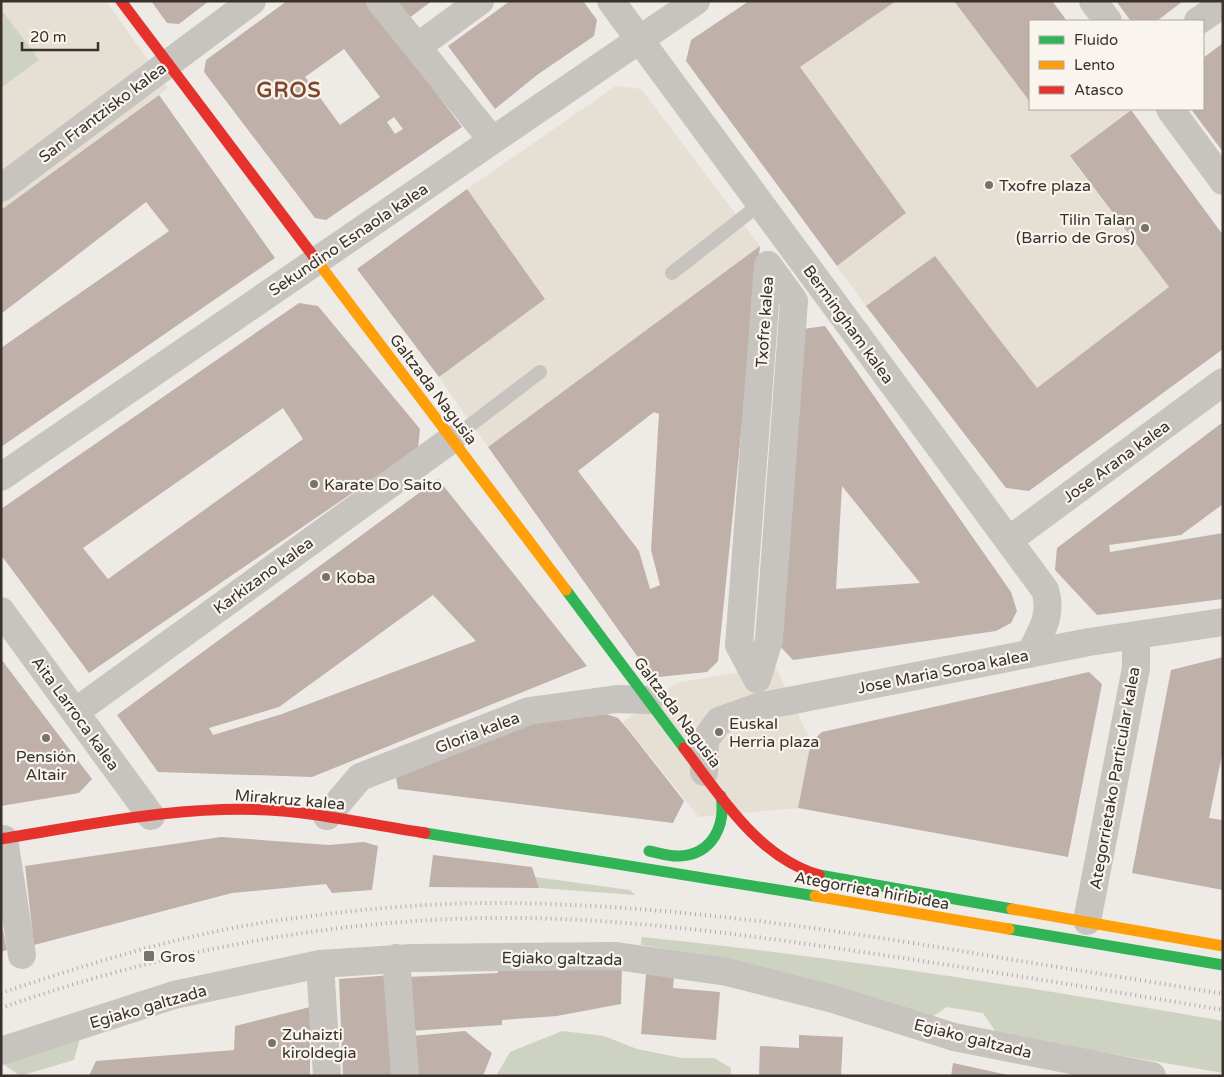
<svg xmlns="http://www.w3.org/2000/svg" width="1224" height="1077" viewBox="0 0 1224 1077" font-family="'Varela Round',sans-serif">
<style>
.green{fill:#ced2c1}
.plaza{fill:#e6dfd4}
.building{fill:#bfb1aa;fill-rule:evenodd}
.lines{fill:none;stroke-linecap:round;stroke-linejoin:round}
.lane{stroke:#c7c3be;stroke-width:14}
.street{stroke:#c7c3be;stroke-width:28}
.fast{stroke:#30b455;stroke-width:11}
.slow{stroke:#ff9f0a;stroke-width:11}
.jam{stroke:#e5322d;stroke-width:11}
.rail{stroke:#afaca8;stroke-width:4;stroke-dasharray:1 4;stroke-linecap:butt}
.poi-dot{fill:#78726d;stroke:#f9f5ee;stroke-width:2}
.labels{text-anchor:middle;stroke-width:4.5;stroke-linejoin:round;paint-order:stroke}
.street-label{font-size:16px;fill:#38312c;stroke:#f9f5ee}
.poi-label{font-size:16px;fill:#38312c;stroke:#f9f5ee;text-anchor:start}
.district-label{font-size:21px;font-weight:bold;letter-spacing:1px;fill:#7e482e;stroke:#f9f5ee}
</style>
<rect width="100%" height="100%" fill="#eeeae6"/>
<path class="green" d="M 1,9 L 40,60 L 1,88 Z
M 535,877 L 630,890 L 635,895 L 539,888 Z
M 642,937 C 837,957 1030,987 1223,1021 L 1223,1073 L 997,1034 L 983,1013 L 947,1007 L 929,1019 L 732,960 L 641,945 Z
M 562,1031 L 604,1036 L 637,1049 L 682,1058 L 714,1058 L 731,1068 L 731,1076 L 496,1076 L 510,1052 Z
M 80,1038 L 74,1060 L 20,1076 L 2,1063 Z"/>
<path class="plaza" d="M 1,1 L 106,1 L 168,88 L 1,210 L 1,88 L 39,60 L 1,9 Z
M 896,1 L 954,1 L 1030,102 L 1030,109 L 1131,109 L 1070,157 L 1169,287 L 1037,388 L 935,256 L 866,306 L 837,266 L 906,213 L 800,67 Z
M 616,86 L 641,89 L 760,246 L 488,447 L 439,377 L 545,298 L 467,189 Z
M 775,666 L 811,742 L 798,808 L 699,817 L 623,722 L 676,683 Z"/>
<path class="building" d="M 151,1 L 209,1 L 179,24 L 167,23 Z
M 287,1 L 367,1 L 462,127 L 326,220 L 315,218 L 204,72 L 206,60 ZM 344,49 L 380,97 L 340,125 L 305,77 ZM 394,117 L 403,129 L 395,134 L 387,122 Z
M 391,1 L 432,1 L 405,21 Z
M 510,1 L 583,1 L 597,20 L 594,36 L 537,75 L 495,109 L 448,46 Z
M 749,1 L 896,1 L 800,67 L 906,213 L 837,266 L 686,61 L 691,40 Z
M 954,1 L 1052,1 L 1067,21 L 1030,21 L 1030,102 Z
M 1116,1 L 1183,1 L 1157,21 L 1131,21 Z
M 1223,43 L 1223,152 L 1191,109 L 1203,109 L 1203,58 Z
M 159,95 L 275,258 L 1,447 L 1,348 L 169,231 L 146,202 L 1,314 L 1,210 Z
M 1131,110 L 1223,235 L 1223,349 L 1029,491 L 1006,488 L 866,306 L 935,256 L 1037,388 L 1169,287 L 1070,156 Z
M 467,189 L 545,299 L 439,377 L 357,269 Z
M 760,246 L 718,661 L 707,672 L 659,677 L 647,670 L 488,447 ZM 654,412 L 659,414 L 651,550 L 660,585 L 650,589 L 639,551 L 578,471 Z
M 299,303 L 318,306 L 420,429 L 418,448 L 89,673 L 1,555 L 1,509 ZM 283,408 L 303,439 L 108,579 L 83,548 Z
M 825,326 L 1011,592 L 1017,611 L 1011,623 L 996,631 L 793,660 L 778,644 L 796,330 ZM 842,486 L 920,583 L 836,589 Z
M 1223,422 L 1223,504 L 1181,535 L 1109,545 L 1110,552 L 1223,533 L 1223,599 L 1097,615 L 1055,570 L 1057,548 Z
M 438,479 L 587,666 L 312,777 L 158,772 L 117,715 ZM 433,595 L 476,641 L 282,714 L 213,735 L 209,728 L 279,707 Z
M 1223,657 L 1223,750 L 1209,818 L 1223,820 L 1223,890 L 1132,873 L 1171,670 Z
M 1,659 L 92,779 L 79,793 L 1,806 Z
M 1089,672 L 1102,684 L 1068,857 L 798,808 L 811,742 L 822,732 Z
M 587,714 L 606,714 L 618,718 L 630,732 L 684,801 L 673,823 L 398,789 L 395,772 L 517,724 Z
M 221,837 L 329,845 L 364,842 L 378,846 L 372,890 L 332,893 L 326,884 L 232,893 L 34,945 L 25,866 Z
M 433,855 L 532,867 L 539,888 L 429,887 Z
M 1,921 L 7,950 L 1,952 Z
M 622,966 L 621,1004 L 557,1016 L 502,1020 L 502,1025 L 409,1031 L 407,977 L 498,973 L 497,967 Z
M 646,974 L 674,977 L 673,988 L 720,992 L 716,1040 L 641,1034 Z
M 392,975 L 399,1076 L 343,1076 L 339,979 Z
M 310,1007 L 310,1076 L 89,1076 L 96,1061 L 234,1050 L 235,1026 Z
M 465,1031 L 492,1053 L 483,1076 L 413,1076 L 412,1036 Z
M 799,1035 L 843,1037 L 841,1076 L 759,1076 L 760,1046 L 799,1048 Z
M 953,1063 L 1008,1075 L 1008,1076 L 951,1076 Z"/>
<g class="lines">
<path class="lane" d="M 672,273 L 760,204
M 452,439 L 540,372"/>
<path class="street" d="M 380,1 L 417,47
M 480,1 L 417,47 L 492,140
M 611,1 L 1045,590 C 1053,615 1041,632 1030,654
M 1093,1 L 1108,21
M 1198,21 L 1223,4
M 1170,109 L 1223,181
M 1,188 L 252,1
M 768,265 L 794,301 L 769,640 L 757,679 L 739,645 Z
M 1,477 L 696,1
M 1009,540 L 1223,382
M 1,611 L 151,816
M 75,712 L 452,439
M 704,772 L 705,740 L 719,721 L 758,707 L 1089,642 L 1223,622
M 327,816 L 360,777 L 529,711 L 617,699 L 649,700
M 4,839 L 22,955
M 1087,921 L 1136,668 L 1136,635
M 396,958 L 405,1076
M 320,964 L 327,1076
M 1,1051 L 174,995 L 320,964 L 412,958 L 616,956 L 727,972 L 833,999 L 954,1037 L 1152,1076"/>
<path class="fast" d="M 566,590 L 684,748
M 425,833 L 815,896
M 649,851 C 659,853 670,857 680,856 C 713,854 726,825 721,796
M 819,875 L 1012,909
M 1009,929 L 1223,965"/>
<path class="slow" d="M 317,261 L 566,590
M 815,896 L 1009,929
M 1012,909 L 1223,946"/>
<path class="jam" d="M 121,1 L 317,261
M 684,748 C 721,797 758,857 819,875
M 1,839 C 93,824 190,803 283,811 C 330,815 378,826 425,833"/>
<path class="rail" d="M 1,993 C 97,961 196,930 296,918 C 368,908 441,902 513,903 C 684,906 853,932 1020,961 C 1088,972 1155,982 1223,994
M 1,1008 C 166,950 345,916 520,918 C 625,919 731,933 836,948 C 965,967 1094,988 1223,1010"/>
</g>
<g class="poi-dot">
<circle cx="989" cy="185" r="5"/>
<circle cx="1145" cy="228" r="5"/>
<circle cx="314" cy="484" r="5"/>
<circle cx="326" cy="577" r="5"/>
<circle cx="719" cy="732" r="5"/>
<circle cx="46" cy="738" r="5"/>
<rect x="143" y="950" width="12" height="12" rx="2.5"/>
<circle cx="272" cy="1043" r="5"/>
</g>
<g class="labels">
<g class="street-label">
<text transform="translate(102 112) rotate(-37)" y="6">San Frantzisko kalea</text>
<text transform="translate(348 239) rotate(-34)" y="6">Sekundino Esnaola kalea</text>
<text transform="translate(764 322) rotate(-86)" y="6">Txofre kalea</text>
<text transform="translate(849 324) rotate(54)" y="6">Bermingham kalea</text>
<text transform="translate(434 389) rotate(53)" y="6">Galtzada Nagusia</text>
<text transform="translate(1116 461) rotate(-36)" y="6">Jose Arana kalea</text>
<text transform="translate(263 575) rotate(-36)" y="6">Karkizano kalea</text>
<text transform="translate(943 671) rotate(-11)" y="6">Jose Maria Soroa kalea</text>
<text transform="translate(678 712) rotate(53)" y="6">Galtzada Nagusia</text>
<text transform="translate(76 713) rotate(54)" y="6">Aita Larroca kalea</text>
<text transform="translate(477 732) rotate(-21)" y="6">Gloria kalea</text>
<text transform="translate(1114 778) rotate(-80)" y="6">Ategorrietako Particular kalea</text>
<text transform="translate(290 799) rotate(5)" y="6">Mirakruz kalea</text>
<text transform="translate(872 890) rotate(10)" y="6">Ategorrieta hiribidea</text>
<text transform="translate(562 958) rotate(1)" y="6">Egiako galtzada</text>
<text transform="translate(148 1006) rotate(-16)" y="6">Egiako galtzada</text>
<text transform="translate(973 1038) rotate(14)" y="6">Egiako galtzada</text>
</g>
<g class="poi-label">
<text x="999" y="191">Txofre plaza</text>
<text x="1135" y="225" text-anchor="end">Tilin Talan<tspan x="1135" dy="18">(Barrio de Gros)</tspan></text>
<text x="324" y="490">Karate Do Saito</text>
<text x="336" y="583">Koba</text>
<text x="729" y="729">Euskal<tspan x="729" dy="18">Herria plaza</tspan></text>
<text x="46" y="762" text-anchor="middle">Pensión<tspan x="46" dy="18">Altair</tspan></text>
<text x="160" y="962">Gros</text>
<text x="282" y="1040">Zuhaizti<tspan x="282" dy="18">kiroldegia</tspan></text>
</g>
<g class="district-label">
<text x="289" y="97">GROS</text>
</g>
</g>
<rect width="1224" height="1077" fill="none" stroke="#38312c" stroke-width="5"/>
<rect x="1029" y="20" width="175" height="90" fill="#f9f5ee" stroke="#aca7a0"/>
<rect x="1039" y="36" width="25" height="8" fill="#30b455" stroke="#aca7a0"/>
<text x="1074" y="45" font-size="15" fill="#38312c">Fluido</text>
<rect x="1039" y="61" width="25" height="8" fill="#ff9f0a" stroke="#aca7a0"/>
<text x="1074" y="70" font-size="15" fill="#38312c">Lento</text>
<rect x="1039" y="86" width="25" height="8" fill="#e5322d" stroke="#aca7a0"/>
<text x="1074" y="95" font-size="15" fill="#38312c">Atasco</text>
<path d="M22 42v8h76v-8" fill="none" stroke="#38312c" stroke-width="2.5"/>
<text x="30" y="42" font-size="15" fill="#38312c" stroke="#f9f5ee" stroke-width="4" paint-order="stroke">20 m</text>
</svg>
